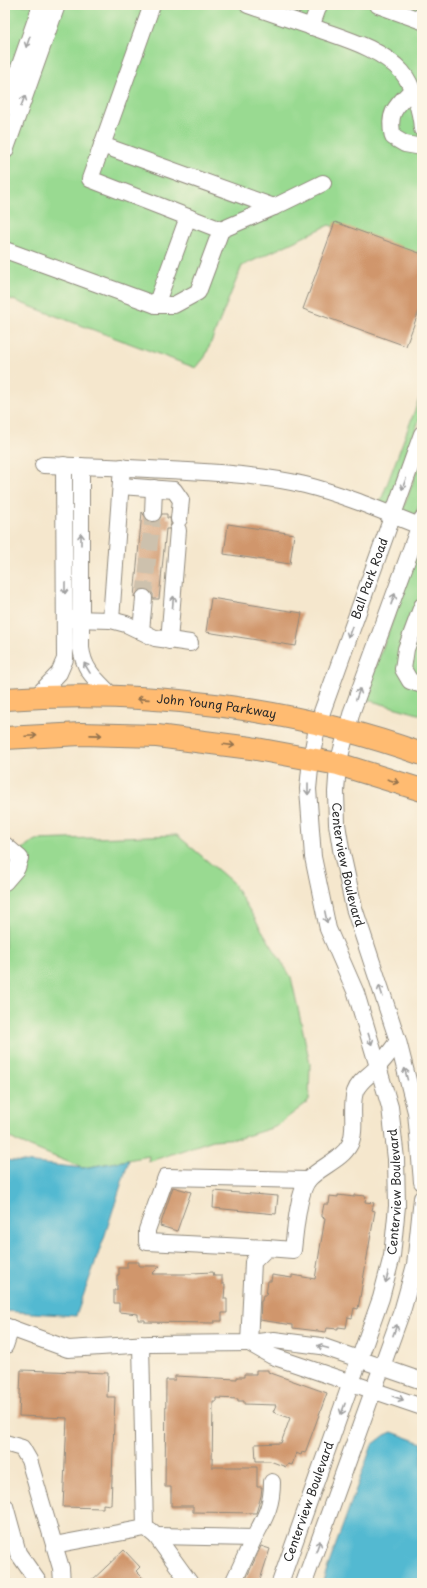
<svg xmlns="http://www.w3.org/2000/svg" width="427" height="1588" viewBox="0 0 427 1588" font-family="'Playpen Sans',sans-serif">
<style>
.green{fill:#99da91;stroke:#62825e}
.water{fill:#52b9d1;stroke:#3e727e}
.building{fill:#d0966c}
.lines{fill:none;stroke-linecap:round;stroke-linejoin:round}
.minor-tunnel{stroke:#cdc1ad;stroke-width:16;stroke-dasharray:16 8;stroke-linecap:butt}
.minor-casing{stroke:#90897c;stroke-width:18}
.highway-casing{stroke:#90897c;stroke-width:24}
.minor{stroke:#fff;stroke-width:16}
.highway{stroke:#ffbb71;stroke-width:22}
.oneway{stroke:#a0a0a0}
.oneway2{stroke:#95734e}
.labels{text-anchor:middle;stroke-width:3.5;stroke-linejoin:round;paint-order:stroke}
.street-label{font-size:12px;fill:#2b2b2b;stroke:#fcf5e5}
</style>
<rect width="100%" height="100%" fill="#fcf5e5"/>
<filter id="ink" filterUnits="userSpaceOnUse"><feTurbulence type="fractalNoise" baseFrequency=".025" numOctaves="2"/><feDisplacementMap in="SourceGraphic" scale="8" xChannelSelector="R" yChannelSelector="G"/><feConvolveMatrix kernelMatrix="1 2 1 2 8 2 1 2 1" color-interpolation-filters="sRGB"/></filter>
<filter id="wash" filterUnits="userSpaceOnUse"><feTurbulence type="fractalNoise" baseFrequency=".012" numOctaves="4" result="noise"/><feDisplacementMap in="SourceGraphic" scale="16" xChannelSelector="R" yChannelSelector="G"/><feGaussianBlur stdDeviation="0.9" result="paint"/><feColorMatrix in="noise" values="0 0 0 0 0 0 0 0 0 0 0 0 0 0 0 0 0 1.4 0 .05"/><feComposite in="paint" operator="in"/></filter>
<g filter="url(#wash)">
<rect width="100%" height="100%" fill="#f5e7cd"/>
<path class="green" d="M 5,5 L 422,5 L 422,259 L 329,225 L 242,266 L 205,357 L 196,368 L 5,297 Z
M 422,391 L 422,412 L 388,506 L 380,503 Z
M 422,456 L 422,497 L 415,517 L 402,512 Z
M 422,540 L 422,715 L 364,699 Z
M 177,835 L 232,882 L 291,977 L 310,1063 L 309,1101 L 275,1127 L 240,1138 L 213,1140 L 148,1162 L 149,1156 L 83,1168 L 18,1142 L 5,1135 L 5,861 L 36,840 Z
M 5,1561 L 11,1583 L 5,1583 Z"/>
<path class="water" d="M 5,1160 L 83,1168 L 129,1160 L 104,1238 L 76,1316 L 5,1311 Z
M 392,1432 L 422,1443 L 422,1583 L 322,1583 L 372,1445 L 385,1435 Z"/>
<g id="blocks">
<path class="building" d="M 335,222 L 422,254 L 422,303 L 406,346 L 303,309 Z
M 142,512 L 148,521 L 152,522 L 158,521 L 162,514 L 167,514 L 167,518 L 170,518 L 171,524 L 169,529 L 166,529 L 159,599 L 153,599 L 153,594 L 150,590 L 144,589 L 140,590 L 134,597 Z
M 228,524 L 294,534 L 290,564 L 224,554 Z
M 211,598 L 302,613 L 296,646 L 206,632 Z
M 173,1187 L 191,1192 L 177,1231 L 160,1226 Z
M 214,1191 L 278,1196 L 276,1214 L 213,1208 Z
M 338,1195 L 354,1197 L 354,1195 L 366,1196 L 365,1202 L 374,1203 L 372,1210 L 375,1211 L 358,1309 L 354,1308 L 352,1318 L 348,1317 L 346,1328 L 338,1327 L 338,1329 L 327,1328 L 326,1332 L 293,1328 L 293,1325 L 260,1320 L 261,1301 L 262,1301 L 263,1295 L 266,1295 L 268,1281 L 271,1281 L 272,1275 L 292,1278 L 292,1275 L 315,1279 L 325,1218 L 322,1217 L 322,1214 L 324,1204 L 329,1204 L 330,1196 L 338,1197 Z
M 127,1262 L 139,1262 L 139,1266 L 160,1266 L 152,1274 L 192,1274 L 192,1273 L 213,1272 L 214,1276 L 222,1276 L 222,1284 L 225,1284 L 224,1299 L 227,1299 L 227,1313 L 222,1313 L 222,1321 L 214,1321 L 214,1323 L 145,1322 L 145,1320 L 138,1320 L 138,1314 L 119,1312 L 119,1303 L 114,1303 L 114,1290 L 117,1290 L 117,1275 L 119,1275 L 119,1268 L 127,1268 Z
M 21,1370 L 108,1373 L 107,1397 L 115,1397 L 111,1505 L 103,1504 L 103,1508 L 63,1507 L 67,1418 L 19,1416 Z
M 256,1370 L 268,1370 L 268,1372 L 327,1393 L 305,1453 L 302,1452 L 301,1455 L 296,1453 L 292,1465 L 288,1464 L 286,1467 L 270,1461 L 256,1461 L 255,1444 L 281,1443 L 290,1418 L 273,1412 L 276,1405 L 244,1404 L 244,1401 L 238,1401 L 238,1399 L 216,1398 L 216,1402 L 213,1402 L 212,1467 L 257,1467 L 257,1487 L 262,1487 L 261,1496 L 256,1513 L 193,1512 L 193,1506 L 171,1506 L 171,1487 L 165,1487 L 166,1380 L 175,1380 L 175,1376 L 237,1379 L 237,1377 L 244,1377 L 244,1374 L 256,1374 Z
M 261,1546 L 270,1549 L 259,1583 L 244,1583 Z
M 124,1550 L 140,1567 L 136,1571 L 148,1583 L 89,1583 Z"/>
</g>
</g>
<g filter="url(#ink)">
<use href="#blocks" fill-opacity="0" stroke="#90897c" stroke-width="1"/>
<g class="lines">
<path class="minor-tunnel" d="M 144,598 L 153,513"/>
<g class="minor-casing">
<g id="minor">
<path d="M 152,5 L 90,179 L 221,230 L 274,207 L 323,183"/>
<path d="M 248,5 C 272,13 297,22 321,30 C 349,40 381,49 402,72 C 413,85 421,112 422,129"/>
<path d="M 378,5 L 422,21"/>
<path d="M 311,27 L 319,5"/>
<path d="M 412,90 C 396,106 387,113 393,137 L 405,144 L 422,147"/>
<path d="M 5,108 L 41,5"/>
<path d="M 102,145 L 274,207"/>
<path d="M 5,151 L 57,5"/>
<path d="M 5,250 L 156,305 L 174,305 L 198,292 L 221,230"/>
<path d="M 156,305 L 188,217"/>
<path d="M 43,465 C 92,466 140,468 188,471 C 227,473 267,476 305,485 C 345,495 384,512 422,527"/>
<path d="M 81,466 L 81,648 C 84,672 97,680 113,697"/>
<path d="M 121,486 L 174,490 L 181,500 L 179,519"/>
<path d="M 153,513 L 154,488"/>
<path id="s1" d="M 422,519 L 352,711 L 338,764 L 336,792 L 337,824 L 341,849 L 354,908 L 398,1041 L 416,1112 L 422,1182"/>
<path d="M 422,606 L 406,649 L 403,669 L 410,681 L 422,685"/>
<path d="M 71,619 L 111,620 L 126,624 L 155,638 L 190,643"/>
<path d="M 111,620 L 122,467"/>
<path d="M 141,631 L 144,598"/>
<path d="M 169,641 L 178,530"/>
<path d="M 36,697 L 59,673 L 65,659 L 64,465"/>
<path d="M 5,845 L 20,858 L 17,868 L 5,882"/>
<path d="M 267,1248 L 147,1242 L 147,1230 L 166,1177 L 308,1180"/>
<path d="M 5,1326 L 68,1349 L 149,1344 L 249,1343 L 274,1340 L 321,1346 L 422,1381"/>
<path d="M 249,1343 L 253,1262 L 267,1248 L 293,1250 C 295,1233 298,1191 309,1179 C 321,1166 342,1160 350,1144 C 357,1129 350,1108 355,1092 C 359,1080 371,1075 379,1065 C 386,1058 392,1049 398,1041"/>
<path d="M 249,1343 L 272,1356 L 422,1407"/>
<path d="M 5,1346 L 11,1328"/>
<path d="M 5,1443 L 22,1448 L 29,1460 L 61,1568 L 62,1583"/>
<path d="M 5,1506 L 18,1553 L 39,1583"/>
<path d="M 150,1531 L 156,1536 L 190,1583"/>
<path d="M 156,1536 L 254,1538 L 233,1583"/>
<path d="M 254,1538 C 265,1517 272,1507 272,1482"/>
<path d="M 54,1545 L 145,1528 L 141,1344"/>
<path id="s2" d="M 280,1583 L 381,1298 L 392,1256 L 397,1206 L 396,1159 L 390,1107 L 356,993 L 328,929 L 313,857 L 308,789 L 311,759 L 318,723 L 422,434"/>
<path d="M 304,1583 L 403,1308 L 415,1265 L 422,1198"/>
</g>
</g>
<g class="highway-casing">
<g id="highway">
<path id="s3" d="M 5,699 C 145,689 290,707 422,754"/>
<path d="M 5,738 L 81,734 L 157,736 L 251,748 L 338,764 L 422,790"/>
</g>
</g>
<use href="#minor" class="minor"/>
<use href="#highway" class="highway"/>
</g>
<defs><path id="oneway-shaft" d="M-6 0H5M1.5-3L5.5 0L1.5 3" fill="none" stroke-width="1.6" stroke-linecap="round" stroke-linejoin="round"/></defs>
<g class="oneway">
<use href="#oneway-shaft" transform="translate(28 42) rotate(109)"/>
<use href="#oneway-shaft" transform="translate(23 101) rotate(-70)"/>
<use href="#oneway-shaft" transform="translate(404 484) rotate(110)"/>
<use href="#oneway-shaft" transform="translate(81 539) rotate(-90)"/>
<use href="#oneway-shaft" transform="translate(65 588) rotate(90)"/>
<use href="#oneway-shaft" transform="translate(393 599) rotate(-70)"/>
<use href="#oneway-shaft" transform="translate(173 602) rotate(-85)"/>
<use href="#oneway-shaft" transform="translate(350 632) rotate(110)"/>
<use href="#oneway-shaft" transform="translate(87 668) rotate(-121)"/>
<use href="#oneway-shaft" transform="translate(358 694) rotate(-70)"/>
<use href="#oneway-shaft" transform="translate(308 789) rotate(90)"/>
<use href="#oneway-shaft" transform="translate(326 917) rotate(78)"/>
<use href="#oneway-shaft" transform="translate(381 991) rotate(-108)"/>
<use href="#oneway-shaft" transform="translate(370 1039) rotate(72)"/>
<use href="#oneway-shaft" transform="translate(406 1074) rotate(-104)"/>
<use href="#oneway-shaft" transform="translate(387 1277) rotate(104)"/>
<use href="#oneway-shaft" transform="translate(395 1330) rotate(-70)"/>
<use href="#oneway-shaft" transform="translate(323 1347) rotate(-165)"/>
<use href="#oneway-shaft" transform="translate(398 1398) rotate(20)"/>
<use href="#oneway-shaft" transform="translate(343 1409) rotate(110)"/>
<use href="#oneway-shaft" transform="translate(318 1546) rotate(-70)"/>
</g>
<g class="oneway2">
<use href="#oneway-shaft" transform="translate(143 699) rotate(-176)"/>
<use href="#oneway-shaft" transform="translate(96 735) rotate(1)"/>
<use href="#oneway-shaft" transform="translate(31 736) rotate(-3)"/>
<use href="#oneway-shaft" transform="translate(229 745) rotate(7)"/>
<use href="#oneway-shaft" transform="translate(393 781) rotate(18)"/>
</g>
</g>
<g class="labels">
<g class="street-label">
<text dy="4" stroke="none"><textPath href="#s2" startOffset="1046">Ball Park Road</textPath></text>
<text dy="4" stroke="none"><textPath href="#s3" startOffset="212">John Young Parkway</textPath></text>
<text dy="4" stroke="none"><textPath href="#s1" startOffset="361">Centerview Boulevard</textPath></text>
<text dy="4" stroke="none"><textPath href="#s2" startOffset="410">Centerview Boulevard</textPath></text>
<text dy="4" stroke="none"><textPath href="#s2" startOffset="86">Centerview Boulevard</textPath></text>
</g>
</g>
<rect width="427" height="1588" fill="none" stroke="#fcf5e5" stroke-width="20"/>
</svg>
